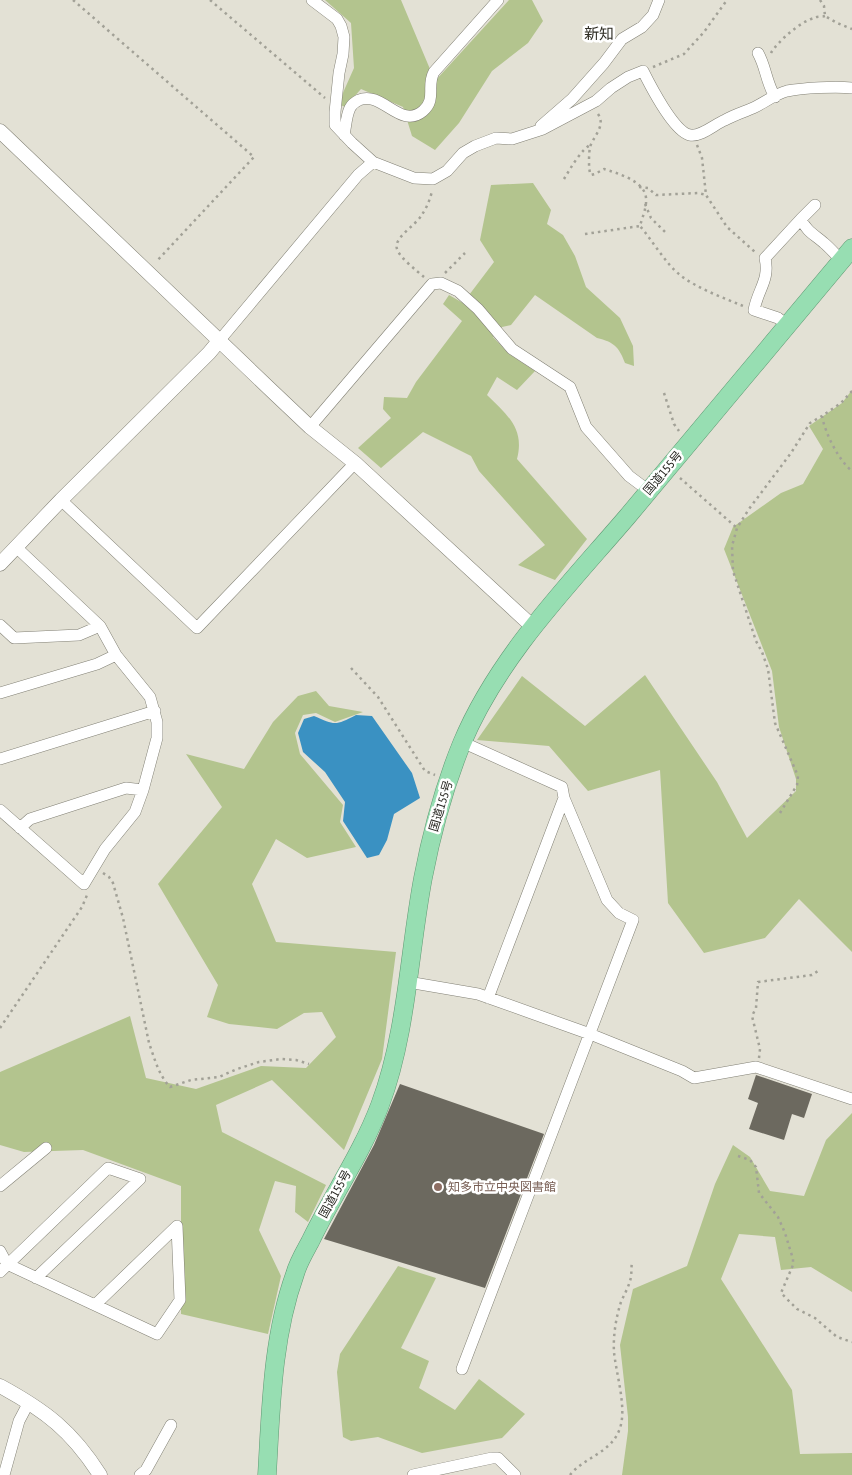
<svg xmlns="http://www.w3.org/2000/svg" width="852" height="1475" viewBox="0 0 852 1475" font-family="'Asap Condensed','Noto Sans JP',sans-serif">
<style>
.green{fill:#b3c48e}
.water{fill:#3a91c2}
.building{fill:#6c695f}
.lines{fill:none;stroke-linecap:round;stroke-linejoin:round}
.minor-casing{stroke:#828075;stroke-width:12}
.tertiary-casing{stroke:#828075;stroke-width:15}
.trunk-casing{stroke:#5f9973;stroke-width:19}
.path{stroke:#a2a197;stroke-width:2.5;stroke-dasharray:2.5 4;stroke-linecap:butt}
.minor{stroke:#fff;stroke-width:11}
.tertiary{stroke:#fff;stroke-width:14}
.trunk{stroke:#97deb2;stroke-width:18}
.education-dot{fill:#8d6e63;stroke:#fff;stroke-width:2}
.labels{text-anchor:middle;stroke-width:5;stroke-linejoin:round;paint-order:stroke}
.street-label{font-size:12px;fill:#282722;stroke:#fff}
.education-label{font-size:12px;fill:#785e54;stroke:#fff;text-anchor:start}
.quarter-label{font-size:15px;fill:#2f2d24;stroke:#fff}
</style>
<rect width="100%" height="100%" fill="#e3e1d5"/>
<path class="green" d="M 325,0 L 401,0 L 435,81 L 509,0 L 532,0 L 543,21 L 528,43 L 492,71 L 459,123 L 435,150 L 412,136 L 403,107 L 361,89 L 345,107 L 338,104 L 354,68 L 351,23 Z
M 533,183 L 551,210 L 547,224 L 563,235 L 575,256 L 586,287 L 620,318 L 633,346 L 634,366 L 625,363 C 619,347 614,342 597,338 L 535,295 L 511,325 L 502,327 L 493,337 L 509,354 L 535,371 L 517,390 L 497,377 L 487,395 C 507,415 525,428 517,459 L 587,539 L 555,580 L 518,565 L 545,545 L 479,471 L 471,456 L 423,432 L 381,468 L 358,448 L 391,418 L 383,409 L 384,397 L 407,398 L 416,382 L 462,321 L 443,304 L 449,295 L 463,303 L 494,262 L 480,240 L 491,185 Z
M 852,390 L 852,952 L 799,899 L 765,938 L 704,953 L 668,903 L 660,770 L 588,791 L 549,746 L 477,740 L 522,676 L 585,726 L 645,675 L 717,782 L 747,838 L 796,791 L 796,779 L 779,727 L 772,671 L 724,549 L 733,527 L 781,493 L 803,484 L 823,449 L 809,426 L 842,403 Z
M 316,691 L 329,706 L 363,712 L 335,722 L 316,713 L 303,715 L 295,733 L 300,754 L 343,805 L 340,822 L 356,847 L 307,858 L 276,839 L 252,884 L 276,942 L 396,952 L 382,1059 L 344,1150 L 272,1080 L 216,1105 L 222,1132 L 326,1185 L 308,1222 L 295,1212 L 296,1186 L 275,1181 L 259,1230 L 281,1276 L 268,1334 L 181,1314 L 181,1186 L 83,1150 L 24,1152 L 0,1145 L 0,1072 L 130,1016 L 146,1078 L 196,1089 L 261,1066 L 306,1068 L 336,1037 L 322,1012 L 304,1013 L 277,1029 L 229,1024 L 207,1017 L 218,985 L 158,884 L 222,807 L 186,754 L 244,769 L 273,722 L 298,696 Z
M 852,1113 L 852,1292 L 811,1267 L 781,1270 L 775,1237 L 739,1234 L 721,1279 L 792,1390 L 800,1454 L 852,1453 L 852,1475 L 622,1475 L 628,1431 L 628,1417 L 620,1345 L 633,1289 L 687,1266 L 715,1184 L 733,1145 L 750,1157 L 770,1191 L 804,1196 L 826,1140 Z
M 398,1266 L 436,1278 L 401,1348 L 429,1361 L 419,1388 L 455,1410 L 479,1379 L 525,1414 L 502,1438 L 422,1453 L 378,1437 L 351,1441 L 343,1437 L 337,1372 L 340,1354 Z"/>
<path class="water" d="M 356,715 L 372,716 L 412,773 L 420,798 L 394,814 L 387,840 L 379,855 L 367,858 L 343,821 L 345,802 L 325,772 L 303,752 L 298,733 L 304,719 L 314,716 C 335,725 335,726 356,715 Z"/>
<path class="building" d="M 756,1075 L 812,1094 L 804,1118 L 792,1114 L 784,1140 L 749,1129 L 758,1103 L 748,1099 Z
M 400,1084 L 544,1134 L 485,1288 L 324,1239 L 374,1145 Z"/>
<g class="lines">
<g class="minor-casing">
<path id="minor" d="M 312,0 L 337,19 L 341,26 L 344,37 L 343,54 L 339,73 L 335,112 L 335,125 L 352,143 L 373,162 L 414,178 L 433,179 L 447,171 L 463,153 L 475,146 L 496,138 L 512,139 L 543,129 L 596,101 L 611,88 L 628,77 L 643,71 C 650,85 674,132 690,135 C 701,137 715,124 725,120 C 734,115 744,112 753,108 C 764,103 775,94 787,91 C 803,88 836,86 852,88
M 758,53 C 766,67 766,82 775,97
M 541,126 L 572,99 L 604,63 L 622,39 L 642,27 L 653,15 L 659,0
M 344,135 C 346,126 346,116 350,108 C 352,104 355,102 359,100 C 382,90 400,130 423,111 C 437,99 426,86 434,72 L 498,0
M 815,205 L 801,219 C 806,231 815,235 824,243 C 830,248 836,255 841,260
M 787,325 L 778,318 L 754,310 C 758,289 770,280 765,258 L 801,219
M 219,341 L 358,175 L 373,162
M 310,427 L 432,284 L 441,283 L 458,291 L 478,309 L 512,349 L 570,387 L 586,427 L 629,476 L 649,491
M 61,500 L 197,628 L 355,463
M 0,625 L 14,638 L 79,635 L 100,626
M 0,693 L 97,664 L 116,655
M 0,759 L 155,711
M 0,810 L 84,884 L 105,849 L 135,812 L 143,790 L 157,738 L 157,722 L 150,697 L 116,655 L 100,626 L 16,547
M 20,828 L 30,819 L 126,788 L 143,790
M 408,982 L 478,994 L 590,1034 L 682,1071 L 694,1078 L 756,1067 L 852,1099
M 488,998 L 564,798
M 0,1186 L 46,1148
M 0,1251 L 7,1264 L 157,1334 L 180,1300 L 177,1226 L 95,1305
M 0,1272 L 108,1168 L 140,1179 L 36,1278
M 462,1369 L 633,920 L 619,913 L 607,900 L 564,798 L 562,787 L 462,742
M 4,1475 L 19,1421 L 29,1402
M 140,1475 L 146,1470 L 171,1425
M 413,1475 L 492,1458 L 498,1458 L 515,1475"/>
</g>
<g class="tertiary-casing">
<path id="tertiary" d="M 0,131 L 273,392 L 310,427 L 355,463 L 533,627
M 0,564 L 61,500 L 209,353 L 219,341
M 0,1386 C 46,1411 72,1431 100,1475"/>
</g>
<g class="trunk-casing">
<path id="trunk" d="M 267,1475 C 271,1408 272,1338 295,1274 C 298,1263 304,1253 310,1242 C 332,1196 362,1153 380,1105 C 407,1033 409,952 423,878 C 432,831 444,787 462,743 C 498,657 567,587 627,517 C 702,428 777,337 852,248"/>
</g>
<path class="path" d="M 73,0 L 254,157 L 156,262
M 210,0 L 325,98
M 820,0 L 824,6 L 825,16 L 837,23 L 852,29
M 771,53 C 777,42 801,21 814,18 C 817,16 822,17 825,16
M 653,67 L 684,54 L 704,32 L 727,0
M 598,114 C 606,126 594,135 590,147 C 589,152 588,171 591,175 L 595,174 L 604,169 C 617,173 645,181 646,198 C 647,207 642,218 640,226 C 652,240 666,264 680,275 C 698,289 722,297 743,306
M 697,145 L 702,158 L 706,195 L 727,227 L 755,252
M 564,179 C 570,169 582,148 592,144
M 639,187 L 648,188 L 656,195 L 698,193 L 706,195
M 645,204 L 651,218 L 665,232
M 585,234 L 640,226
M 445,273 L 465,253
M 424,277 C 417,271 399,257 397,249 C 393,238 416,225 421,216 C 426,209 430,200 432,191
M 852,391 L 841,403 L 822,416 C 825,433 839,461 852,471
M 664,393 L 674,424 L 679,431
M 680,478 L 737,528
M 351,668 L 378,697 L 425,771 L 435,775
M 780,813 L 797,785 L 798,776 L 775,723 L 768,669 L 762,652 L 756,641 L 733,571 L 732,546 L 737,528 L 749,509 L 791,453 L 810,423 L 822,416
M 103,873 L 109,877 L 113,883 L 123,918 L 149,1043 C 154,1057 159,1076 170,1087 L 191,1080 L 219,1077 L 237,1069 L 259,1062 L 281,1059 L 296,1060 L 309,1064
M 0,1028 L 82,907 L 87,895
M 759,1058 L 760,1049 L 752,1016 L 756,1008 L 758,982 L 812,975 L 818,971
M 738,1156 L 750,1160 L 756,1167 L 759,1193 L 778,1217 L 785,1233 L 793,1259 L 793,1265 L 781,1293 L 797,1309 L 815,1318 L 837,1337 L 852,1342
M 570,1475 C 584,1457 612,1453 620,1428 C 627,1408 616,1373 614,1352 C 613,1336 616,1317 621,1302 C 624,1295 628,1288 630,1281 C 632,1275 631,1268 632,1262"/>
<use href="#minor" class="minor"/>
<use href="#tertiary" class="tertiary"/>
<use href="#trunk" class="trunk"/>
</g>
<circle class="education-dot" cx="438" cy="1187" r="5"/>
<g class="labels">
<g class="street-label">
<text transform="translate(663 473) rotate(-50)" y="4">国道155号</text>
<text transform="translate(441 806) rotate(-73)" y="4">国道155号</text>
<text transform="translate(335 1194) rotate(-61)" y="4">国道155号</text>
</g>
<g class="education-label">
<text x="448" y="1191">知多市立中央図書館</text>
</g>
<g class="quarter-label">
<text x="599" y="39">新知</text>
</g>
</g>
</svg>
